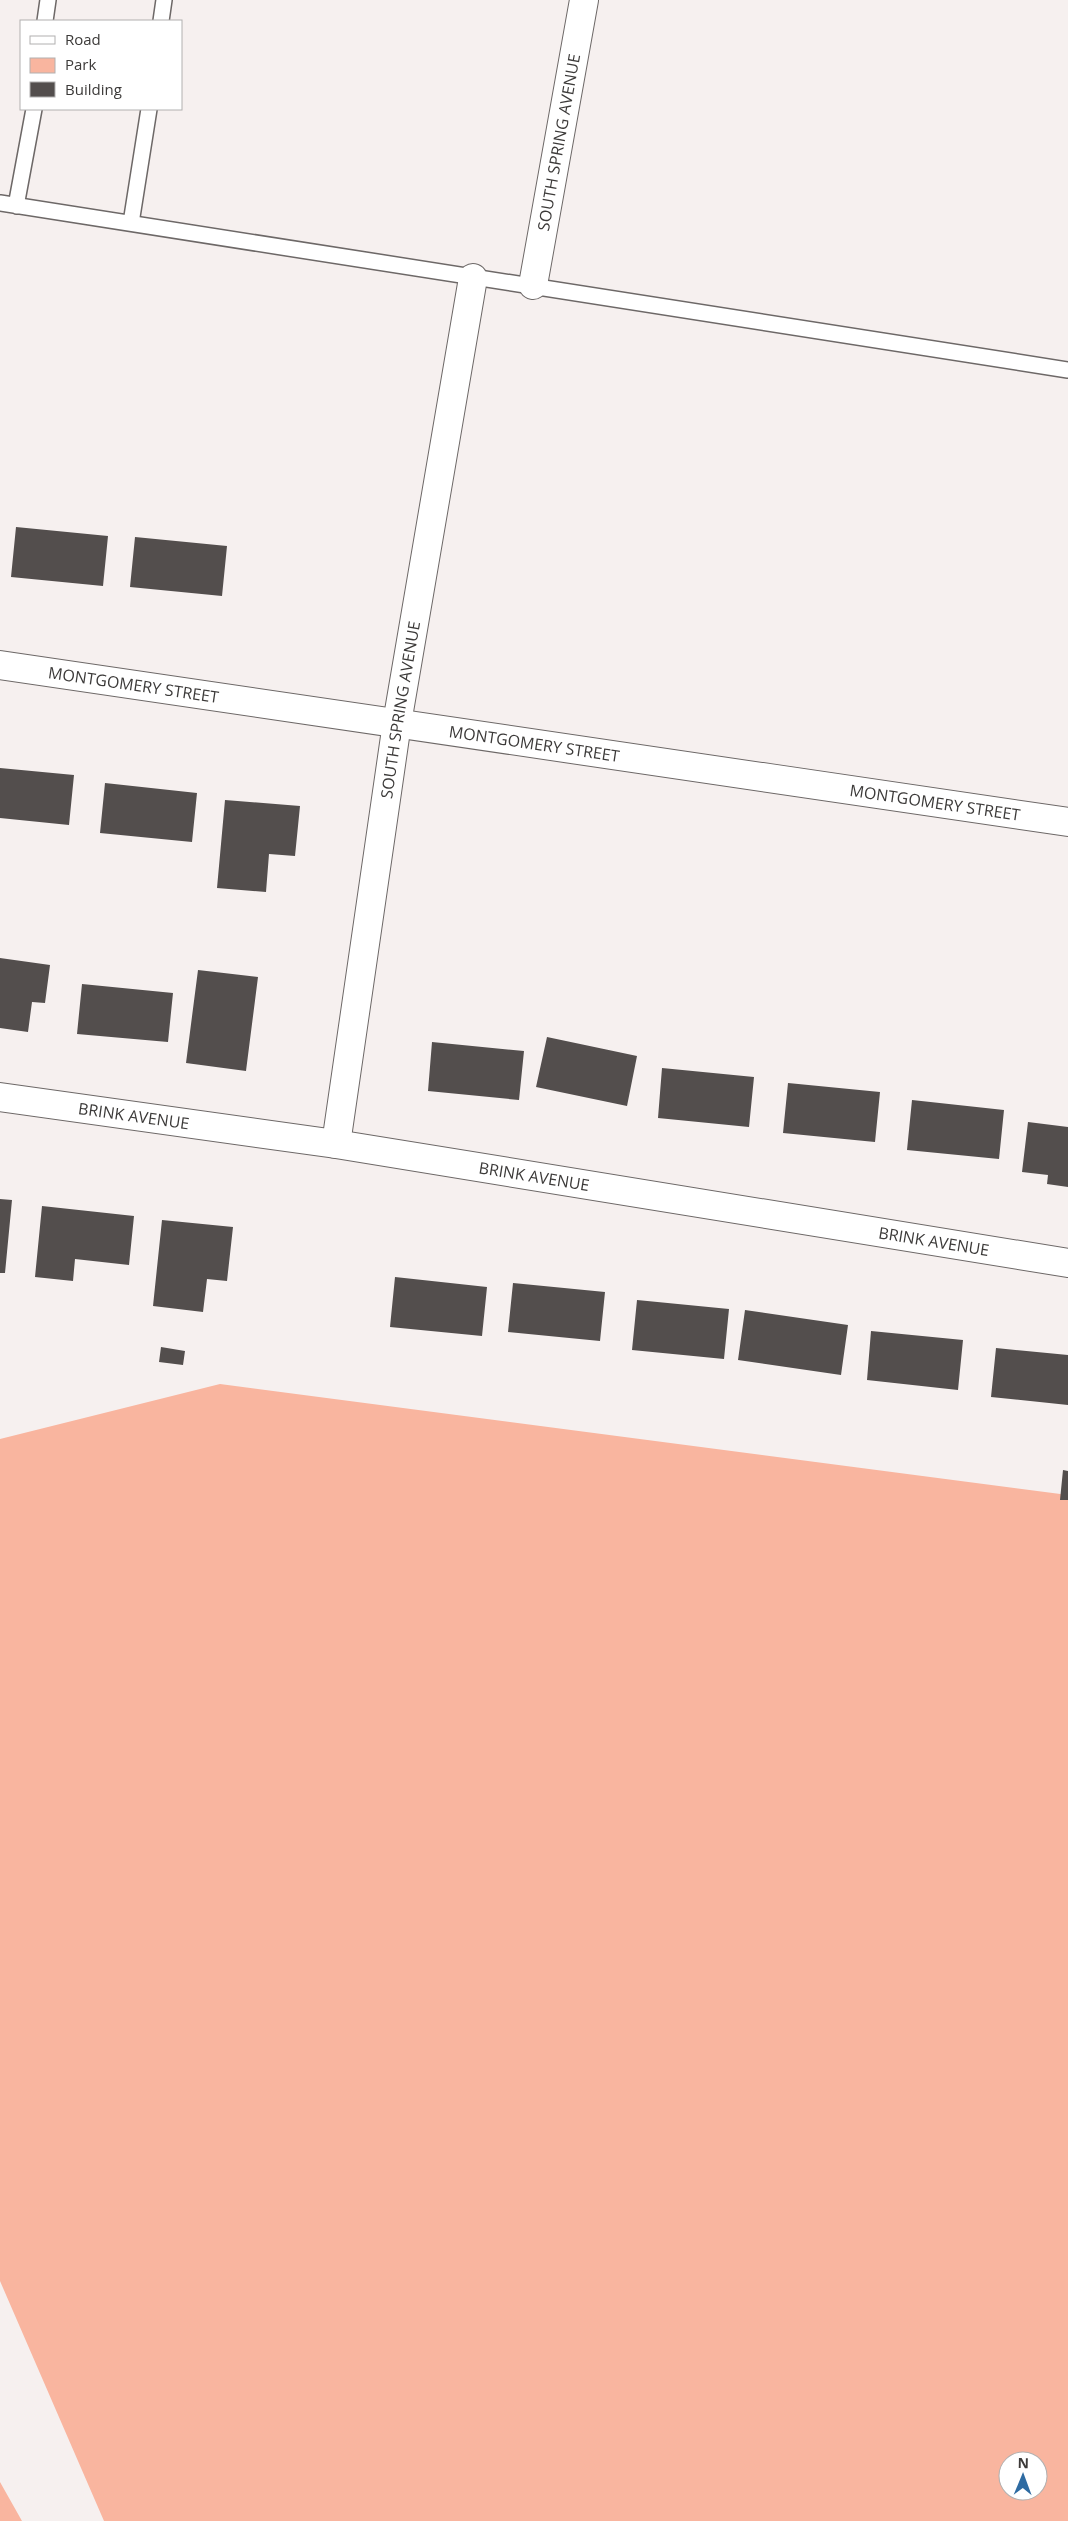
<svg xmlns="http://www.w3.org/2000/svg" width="1068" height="2521" viewBox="0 0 1068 2521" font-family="'Open Sans',sans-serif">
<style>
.green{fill:#f9b59f;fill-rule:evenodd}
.building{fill:#534e4d}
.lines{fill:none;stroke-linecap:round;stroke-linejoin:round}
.service-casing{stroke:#6d6867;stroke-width:18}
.minor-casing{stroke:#6d6867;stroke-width:30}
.service{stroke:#fff;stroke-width:15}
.minor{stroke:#fff;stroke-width:28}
.labels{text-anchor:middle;stroke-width:5;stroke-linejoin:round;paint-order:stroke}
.street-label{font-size:16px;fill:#3c3a39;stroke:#fff}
</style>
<rect width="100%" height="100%" fill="#f6f0ef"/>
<path class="green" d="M 220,1384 L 1068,1495 L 1068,2521 L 104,2521 L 0,2281 L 0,1439 ZM 1008,2461 L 1038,2461 L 1038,2491 L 1008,2491 Z
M 0,2482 L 22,2521 L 0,2521 Z"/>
<path class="building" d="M 16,527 L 108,536 L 103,586 L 11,577 Z
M 135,537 L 227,546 L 222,596 L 130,587 Z
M 0,768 L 74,775 L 69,825 L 0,818 Z
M 105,783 L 197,793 L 192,842 L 100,833 Z
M 225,800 L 300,806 L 295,856 L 269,854 L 266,892 L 217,888 Z
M 0,958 L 50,965 L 45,1003 L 32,1002 L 28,1032 L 0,1028 Z
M 198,970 L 258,977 L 246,1071 L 186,1063 Z
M 82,984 L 173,993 L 168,1042 L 77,1034 Z
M 547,1037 L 637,1056 L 627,1106 L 536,1087 Z
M 432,1042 L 524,1051 L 519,1100 L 428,1091 Z
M 662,1068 L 754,1077 L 749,1127 L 658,1118 Z
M 788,1083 L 880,1092 L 875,1142 L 783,1133 Z
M 912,1100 L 1004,1110 L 999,1159 L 907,1150 Z
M 1028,1122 L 1068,1127 L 1068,1187 L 1047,1184 L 1048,1175 L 1022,1172 Z
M 0,1199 L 12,1200 L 5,1273 L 0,1273 Z
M 42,1206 L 134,1216 L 129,1265 L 75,1259 L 73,1281 L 35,1277 Z
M 162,1220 L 233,1227 L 227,1281 L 207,1279 L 203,1312 L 153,1306 Z
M 395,1277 L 487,1287 L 482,1336 L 390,1327 Z
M 513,1283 L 605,1292 L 600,1341 L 508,1332 Z
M 637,1300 L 729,1309 L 724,1359 L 632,1350 Z
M 745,1310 L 848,1325 L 841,1375 L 738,1360 Z
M 871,1331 L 963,1340 L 958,1390 L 867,1380 Z
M 161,1347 L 185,1351 L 183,1365 L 159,1362 Z
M 996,1348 L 1068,1355 L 1068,1405 L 991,1397 Z
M 1063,1470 L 1068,1471 L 1068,1500 L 1060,1500 Z"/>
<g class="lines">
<g class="service-casing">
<path id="service" d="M 45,21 L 48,0
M 161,21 L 164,0
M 0,203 L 1068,370
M 16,206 L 34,109
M 131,223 L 149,109"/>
</g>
<g class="minor-casing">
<g id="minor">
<path id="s1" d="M 533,285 L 584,0"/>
<path id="s2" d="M 0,665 L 1068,822"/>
<path id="s3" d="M 0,1097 L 336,1144 L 1068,1263"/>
<path id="s4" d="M 336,1144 L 397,723 L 473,278"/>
</g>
</g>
<use href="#service" class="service"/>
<use href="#minor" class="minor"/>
</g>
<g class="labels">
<g class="street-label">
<text dy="6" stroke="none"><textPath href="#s1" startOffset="145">SOUTH SPRING AVENUE</textPath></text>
<text dy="6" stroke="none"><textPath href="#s2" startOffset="135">MONTGOMERY STREET</textPath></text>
<text dy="6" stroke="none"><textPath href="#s4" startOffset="439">SOUTH SPRING AVENUE</textPath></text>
<text dy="6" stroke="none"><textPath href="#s2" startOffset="540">MONTGOMERY STREET</textPath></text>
<text dy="6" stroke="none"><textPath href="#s2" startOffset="945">MONTGOMERY STREET</textPath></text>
<text dy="6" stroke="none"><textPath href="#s3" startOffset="135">BRINK AVENUE</textPath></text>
<text dy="6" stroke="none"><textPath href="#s3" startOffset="540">BRINK AVENUE</textPath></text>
<text dy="6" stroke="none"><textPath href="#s3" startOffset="945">BRINK AVENUE</textPath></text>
</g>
</g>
<rect x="20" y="20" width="162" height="90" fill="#ffffff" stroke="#b1b0b0"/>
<rect x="30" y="36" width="25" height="8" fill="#ffffff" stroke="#b1b0b0"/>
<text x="65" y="45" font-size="15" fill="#3c3a39">Road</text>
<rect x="30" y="58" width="25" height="15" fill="#f9b59f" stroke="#b1b0b0"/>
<text x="65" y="70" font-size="15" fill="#3c3a39">Park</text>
<rect x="30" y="82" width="25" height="15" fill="#534e4d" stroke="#b1b0b0"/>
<text x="65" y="95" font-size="15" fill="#3c3a39">Building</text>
<g transform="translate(1023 2476) rotate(1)"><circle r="24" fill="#ffffff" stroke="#b1b0b0"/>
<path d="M0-4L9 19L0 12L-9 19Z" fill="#2e6ba2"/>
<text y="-8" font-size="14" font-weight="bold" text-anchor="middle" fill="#3c3a39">N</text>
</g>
</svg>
